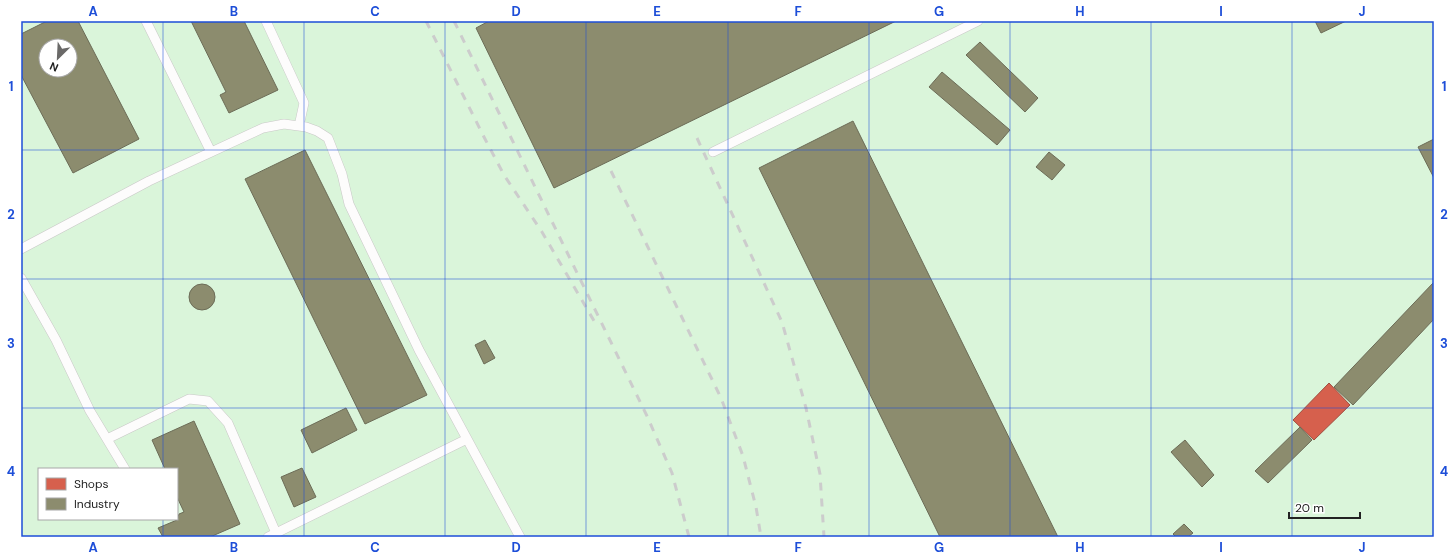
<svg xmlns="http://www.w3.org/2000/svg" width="1455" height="558" viewBox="0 0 1455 558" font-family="'DM Sans',sans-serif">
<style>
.park{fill:#daf5da;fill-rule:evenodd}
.shops{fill:#d6604d;stroke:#a04d40}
.industry{fill:#8c8c6e;stroke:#6c6c57;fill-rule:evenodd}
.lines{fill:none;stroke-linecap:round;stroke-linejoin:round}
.lane-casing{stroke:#c9c8c7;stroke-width:10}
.lane{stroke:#fdfcfc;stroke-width:9}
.rail{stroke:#ccc;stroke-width:3;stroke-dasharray:8 8;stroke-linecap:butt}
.grid{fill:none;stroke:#1d4ed8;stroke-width:1;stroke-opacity:0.55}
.neatline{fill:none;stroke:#1d4ed8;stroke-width:1.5}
.grid-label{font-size:13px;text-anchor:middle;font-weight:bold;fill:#1d4ed8}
</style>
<rect width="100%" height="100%" fill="#f0eeeb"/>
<path class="park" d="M 21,21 L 1434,21 L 1434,537 L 21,537 ZM 46,46 L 70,46 L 70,70 L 46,70 ZM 39,469 L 177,469 L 177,519 L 39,519 Z"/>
<path class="shops" d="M 1329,383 L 1350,405 L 1314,440 L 1293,420 Z"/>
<path class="industry" d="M 47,21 L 78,21 L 139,139 L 73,173 L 21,75 L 21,34 ZM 46,46 L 70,46 L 70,70 L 46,70 Z
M 191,21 L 244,21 L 278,90 L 229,113 L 220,95 L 226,92 Z
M 489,21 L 896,21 L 554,188 L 476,28 Z
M 1315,21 L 1346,21 L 1321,33 Z
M 980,42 L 1038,98 L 1025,112 L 966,55 Z
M 942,72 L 1010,130 L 997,145 L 929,87 Z
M 853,121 L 1058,537 L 940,537 L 759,168 Z
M 1434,139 L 1434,178 L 1418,147 Z
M 305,150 L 427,395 L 365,424 L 245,179 Z
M 1049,152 L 1065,165 L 1052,180 L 1036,167 Z
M 1434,282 L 1434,319 L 1353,405 L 1334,387 Z
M189 297a13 13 0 1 1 26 0a13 13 0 1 1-26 0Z
M 485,340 L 495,358 L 484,364 L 475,345 Z
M 346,408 L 357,430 L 312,453 L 301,430 Z
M 194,421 L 240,524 L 210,537 L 163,537 L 158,528 L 177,520 L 179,514 L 184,512 L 177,497 L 177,469 L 165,469 L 152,440 Z
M 1300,427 L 1312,440 L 1268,483 L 1255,471 Z
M 1185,440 L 1214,475 L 1202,487 L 1171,452 Z
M 302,468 L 316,497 L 294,507 L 281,477 Z
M 1184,524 L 1193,533 L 1188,537 L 1176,537 L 1173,534 Z"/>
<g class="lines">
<g class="lane-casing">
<path id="lane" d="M 146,21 L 211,152
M 266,21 L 304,103 L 299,126
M 713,152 L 978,21
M 21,249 L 149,181 L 263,128 L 284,124 L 306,127 L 317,131 L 328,138 L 342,174 L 349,204 L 419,350 L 520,537
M 21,278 L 56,340 L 90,411 L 125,469
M 107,439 L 189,399 L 208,401 L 228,423 L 276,533
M 268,537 L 467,439"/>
</g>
<use href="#lane" class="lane"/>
<path class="rail" d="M 426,21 L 484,137 L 504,175 L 542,232 L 597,326
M 454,21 L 647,416 L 672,473 L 689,537
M 697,138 L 782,322 L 806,408 L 820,474 L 824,537
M 611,171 L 721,398 L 743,456 L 756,507 L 761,537"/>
</g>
<path class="grid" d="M 163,21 L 163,469M 304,21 L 304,537M 445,21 L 445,537M 586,21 L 586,537M 728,21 L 728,537M 869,21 L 869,537M 1010,21 L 1010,537M 1151,21 L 1151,537M 1292,21 L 1292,537M 21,150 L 1434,150M 21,279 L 1434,279M 21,408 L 1434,408M 163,519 L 163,537"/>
<rect width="1455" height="558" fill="none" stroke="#ffffff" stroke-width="44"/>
<rect x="38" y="468" width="140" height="52" fill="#ffffff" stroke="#a7a7a7"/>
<rect x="46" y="478" width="20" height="12" fill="#d6604d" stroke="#a7a7a7"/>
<text x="74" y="488" font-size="12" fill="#222222">Shops</text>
<rect x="46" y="498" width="20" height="12" fill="#8c8c6e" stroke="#a7a7a7"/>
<text x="74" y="508" font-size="12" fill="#222222">Industry</text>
<g transform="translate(58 58) rotate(204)"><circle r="19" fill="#ffffff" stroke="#a7a7a7"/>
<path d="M0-3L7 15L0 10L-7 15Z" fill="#6a6968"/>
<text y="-6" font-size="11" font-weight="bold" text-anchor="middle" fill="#222222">N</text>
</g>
<path d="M1289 512v6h71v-6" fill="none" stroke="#222222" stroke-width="2"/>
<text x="1295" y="512" font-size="12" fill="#222222" stroke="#ffffff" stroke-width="3" paint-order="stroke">20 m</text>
<rect x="22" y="22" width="1411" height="514" class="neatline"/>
<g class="grid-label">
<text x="93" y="16">A</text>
<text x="234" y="16">B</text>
<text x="375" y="16">C</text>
<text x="516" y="16">D</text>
<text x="657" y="16">E</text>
<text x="798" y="16">F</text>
<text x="939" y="16">G</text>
<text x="1080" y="16">H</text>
<text x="1221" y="16">I</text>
<text x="1362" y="16">J</text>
<text x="11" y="91">1</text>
<text x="1444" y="91">1</text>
<text x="11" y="219">2</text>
<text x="1444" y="219">2</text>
<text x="11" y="348">3</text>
<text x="1444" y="348">3</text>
<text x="11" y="476">4</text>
<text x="1444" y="476">4</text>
<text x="93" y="552">A</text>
<text x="234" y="552">B</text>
<text x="375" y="552">C</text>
<text x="516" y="552">D</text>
<text x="657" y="552">E</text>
<text x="798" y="552">F</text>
<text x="939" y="552">G</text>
<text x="1080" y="552">H</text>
<text x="1221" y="552">I</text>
<text x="1362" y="552">J</text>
</g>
</svg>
